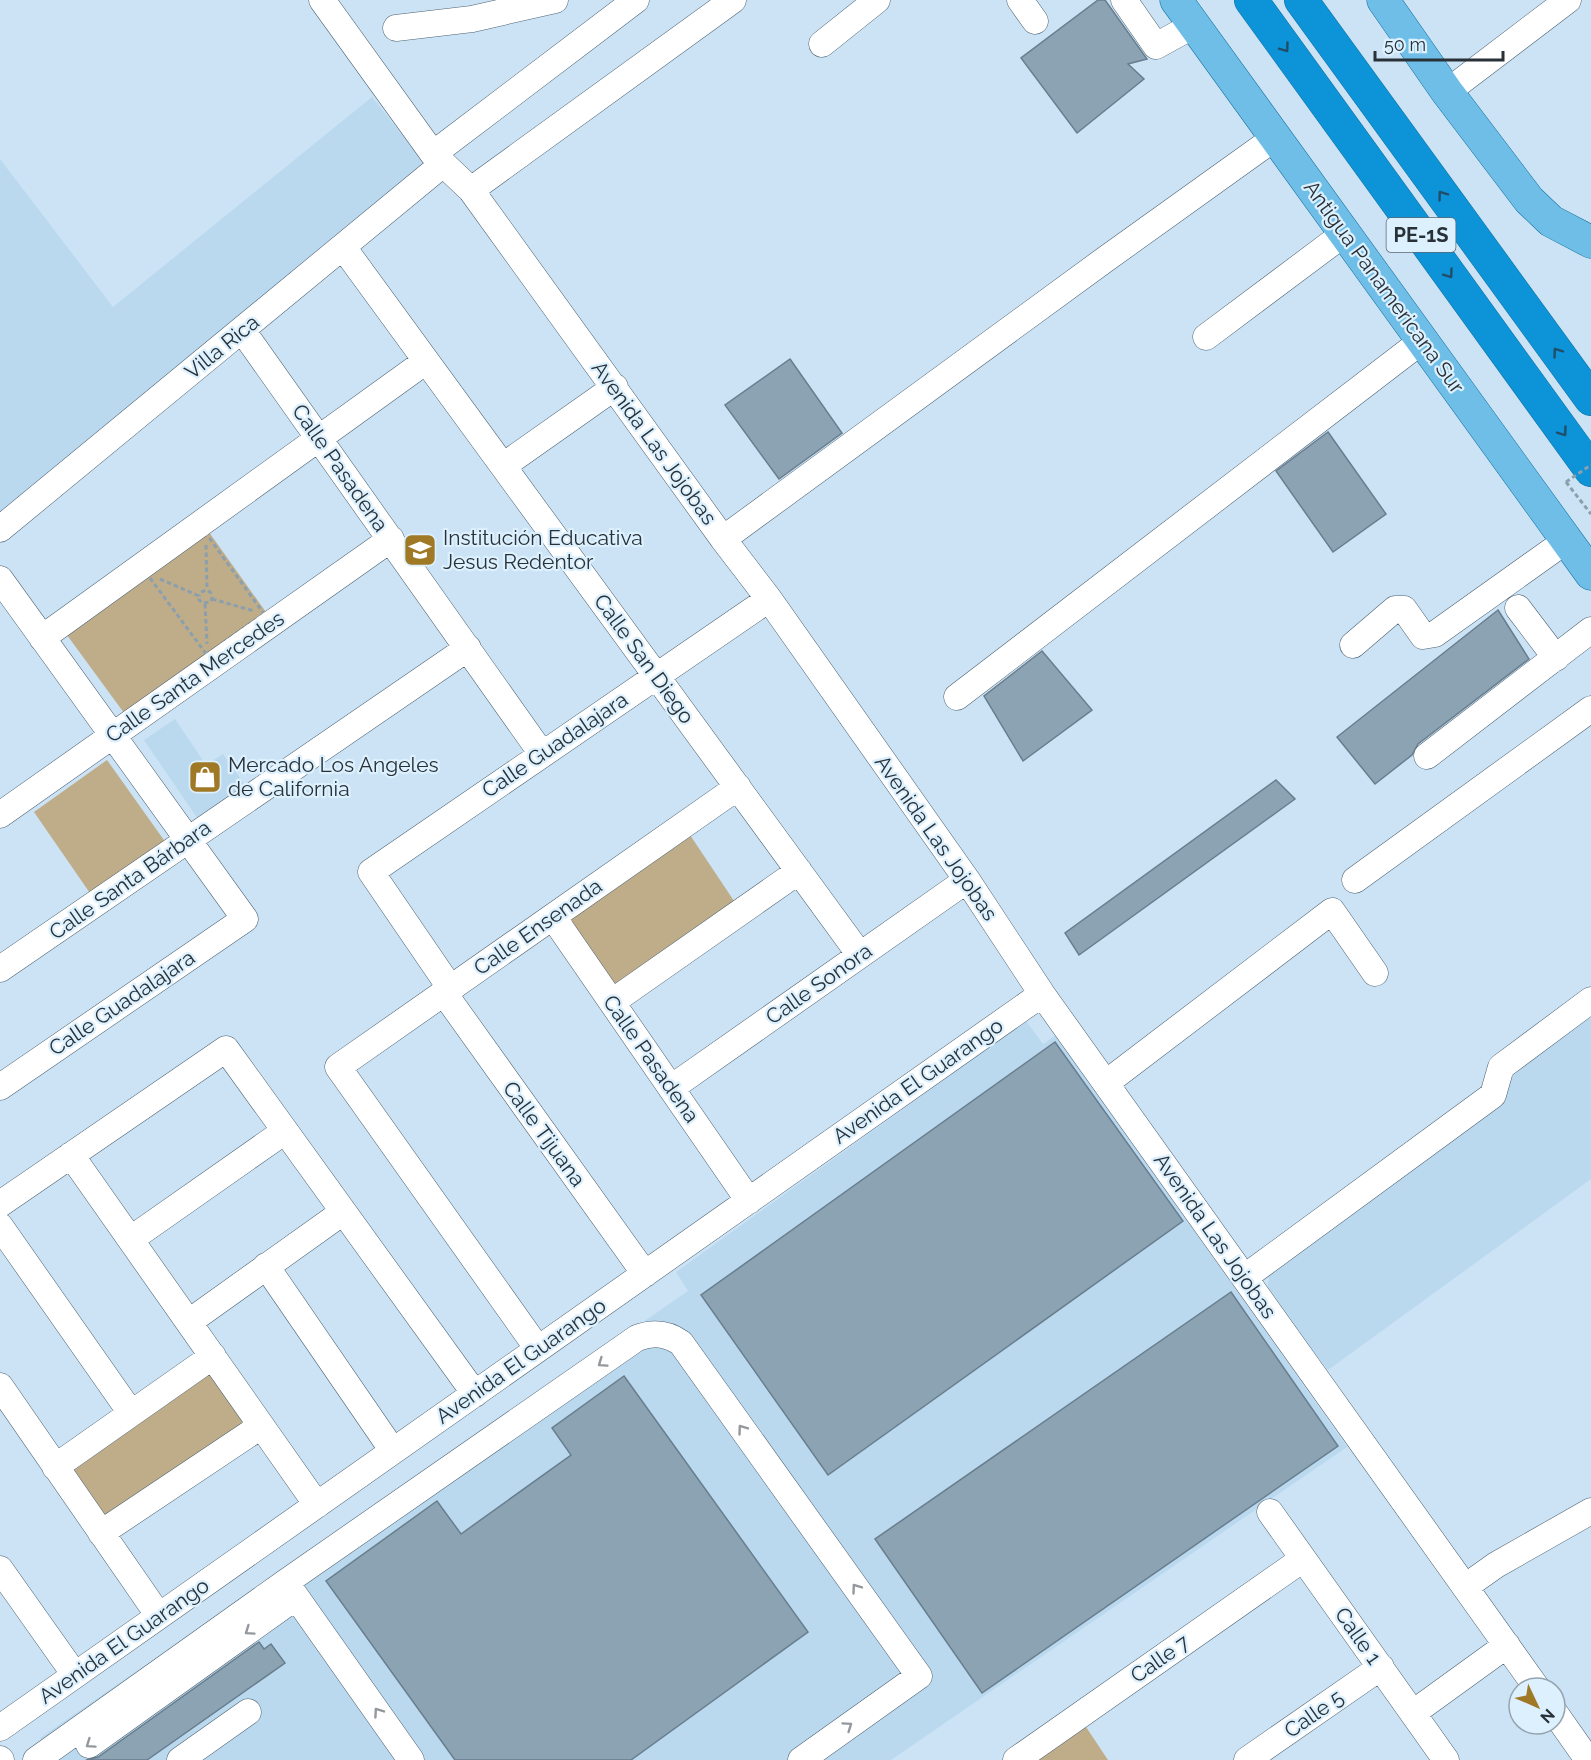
<svg xmlns="http://www.w3.org/2000/svg" width="1591" height="1760" viewBox="0 0 1591 1760" font-family="Raleway,sans-serif">
<style>
.built{fill:#bad8ee}
.green{fill:#bfac88}
.building{fill:#8ca3b4;stroke:#687e8e;stroke-width:1.5}
.lines{fill:none;stroke-linecap:round;stroke-linejoin:round}
.minor-casing{stroke:#4d6272;stroke-width:27}
.major-casing{stroke:#16719f;stroke-width:33}
.highway-casing{stroke:#16719f;stroke-width:34}
.path{stroke:#8c9fac;stroke-width:3;stroke-dasharray:4.5 3;stroke-linecap:butt}
.minor{stroke:#fff;stroke-width:26}
.major{stroke:#6ebee7;stroke-width:32}
.highway{stroke:#0d93d7;stroke-width:33}
.path-bridge{stroke:#8c9fac;stroke-width:3;stroke-dasharray:4.5 3;stroke-linecap:butt}
.oneway{stroke:#204e68}
.oneway2{stroke:#94989c}
.labels{text-anchor:middle;stroke-width:4.5;stroke-linejoin:round;paint-order:stroke}
.shield{fill:#dcf0fe;stroke:#5e6a73;stroke-width:1.5}
.shield-label{font-size:20px;font-weight:bold;fill:#283138}
.street-label{font-size:21px;fill:#283138;stroke:#dcf0fe}
.poi-label{font-size:21px;fill:#283138;stroke:#dcf0fe;text-anchor:start}
</style>
<rect width="100%" height="100%" fill="#cbe3f5"/>
<path class="built" d="M 372,97 L 425,164 L 0,514 L 0,159 L 113,307 Z
M 175,719 L 206,765 L 223,754 L 248,789 L 200,822 L 144,740 Z
M 1589,1017 L 1591,1020 L 1591,1179 L 1328,1370 L 1267,1290 L 1269,1279 L 1256,1258 Z
M 1026,1021 L 1043,1044 L 1056,1035 L 1347,1447 L 891,1760 L 56,1760 L 40,1738 L 688,1291 L 676,1272 Z"/>
<path class="green" d="M 206,528 L 268,615 L 127,717 L 64,631 Z
M 107,760 L 166,843 L 92,896 L 34,812 Z
M 688,832 L 736,904 L 614,988 L 565,917 Z
M 213,1367 L 251,1425 L 105,1523 L 66,1467 Z
M 1086,1727 L 1108,1760 L 1038,1760 Z"/>
<path class="building" d="M 1098,0 L 1105,0 L 1147,59 L 1128,64 L 1144,79 L 1077,133 L 1021,58 Z
M 790,359 L 842,433 L 779,479 L 725,405 Z
M 1328,432 L 1386,514 L 1333,552 L 1276,471 Z
M 1498,610 L 1529,659 L 1418,744 L 1412,755 L 1375,784 L 1337,737 Z
M 1042,651 L 1092,710 L 1023,761 L 984,696 Z
M 1276,780 L 1295,799 L 1079,955 L 1065,933 Z
M 1055,1042 L 1183,1221 L 828,1475 L 701,1295 Z
M 1231,1292 L 1338,1446 L 982,1693 L 875,1539 Z
M 624,1376 L 808,1632 L 631,1760 L 455,1760 L 326,1581 L 437,1501 L 461,1534 L 571,1455 L 552,1428 Z
M 259,1642 L 264,1649 L 271,1644 L 285,1663 L 147,1760 L 86,1760 L 98,1757 Z"/>
<g class="lines">
<g class="minor-casing">
<path id="minor" d="M 322,0 L 433,154 L 471,190 L 723,539 L 769,599 L 967,880 L 1042,994 L 1537,1688
M 1020,0 L 1035,21
M 1124,0 L 1156,46 L 1194,25
M 396,28 L 472,19 L 555,0
M 822,44 L 877,0
M 1447,92 L 1568,0
M 433,154 L 636,0
M 471,190 L 733,0
M 343,247 L 860,955
M 242,330 L 542,754
M 1206,337 L 1345,233
M 503,466 L 615,387
M 0,529 L 443,164
M 723,539 L 1103,261 L 1276,137
M 0,579 L 245,919 L 0,1087
M 1518,608 L 1556,658
M 42,638 L 426,361
M 1353,645 L 1395,609 L 1404,609 L 1423,636 L 1435,634 L 1567,540
M 957,697 L 1423,340
M 1427,756 L 1591,630
M 0,815 L 391,539
M 1355,880 L 1591,709
M 553,917 L 749,1201
M 0,969 L 468,648
M 451,989 L 371,872 L 769,599
M 444,993 L 645,1274
M 612,1002 L 799,871
M 1106,1083 L 1332,911 L 1375,973
M 671,1088 L 967,880
M 71,1155 L 317,1505
M 0,1204 L 226,1049 L 475,1394
M 0,1226 L 131,1413
M 131,1239 L 285,1131
M 266,1266 L 393,1451
M 1245,1277 L 1493,1095 L 1501,1067 L 1591,1000
M 189,1322 L 343,1212
M 538,1349 L 338,1067 L 738,787
M 0,1386 L 159,1616
M 55,1467 L 213,1356
M 1270,1512 L 1446,1760
M 101,1533 L 261,1426
M 0,1569 L 75,1675
M 287,1584 L 411,1760
M 1465,1587 L 1496,1565 L 1591,1511
M 1413,1713 L 1507,1645
M 1555,1713 L 1588,1760
M 0,1728 L 1042,994
M 89,1745 L 296,1597
M 0,1759 L 1,1760
M 36,1760 L 286,1582 L 637,1338 C 653,1332 667,1333 681,1343 L 919,1676 L 801,1760
M 180,1760 L 248,1712
M 1016,1760 L 1303,1559
M 1247,1760 L 1381,1667"/>
</g>
<g class="major-casing">
<path id="major" d="M 1176,0 L 1591,574
M 1383,0 L 1447,92 L 1529,200 L 1551,221 L 1591,242"/>
</g>
<g class="highway-casing">
<path id="highway" d="M 1251,0 L 1591,470
M 1301,0 L 1591,399"/>
</g>
<path class="path" d="M 1566,482 L 1591,514
M 205,532 L 264,614 L 207,655 L 147,574 Z
M 206,545 L 207,590
M 160,579 L 199,596 L 199,600 L 203,603 L 210,602 L 212,599 L 211,593 L 207,590 L 201,592 L 199,596
M 212,599 L 254,611
M 205,604 L 207,644"/>
<use href="#minor" class="minor"/>
<use href="#major" class="major"/>
<use href="#highway" class="highway"/>
<path class="path-bridge" d="M 1566,482 L 1591,465"/>
</g>
<defs><path id="oneway-chevron" d="M-2-3.5L2.5 0L-2 3.5" fill="none" stroke-width="1.6" stroke-linecap="round" stroke-linejoin="round" transform="scale(1.5)"/></defs>
<g class="oneway">
<use href="#oneway-chevron" transform="translate(1285 48) rotate(54)"/>
<use href="#oneway-chevron" transform="translate(1442 195) rotate(-126)"/>
<use href="#oneway-chevron" transform="translate(1449 274) rotate(54)"/>
<use href="#oneway-chevron" transform="translate(1557 352) rotate(-126)"/>
<use href="#oneway-chevron" transform="translate(1563 432) rotate(54)"/>
</g>
<g class="oneway2">
<use href="#oneway-chevron" transform="translate(602 1363) rotate(145)"/>
<use href="#oneway-chevron" transform="translate(742 1429) rotate(-126)"/>
<use href="#oneway-chevron" transform="translate(856 1588) rotate(-126)"/>
<use href="#oneway-chevron" transform="translate(249 1631) rotate(145)"/>
<use href="#oneway-chevron" transform="translate(378 1712) rotate(-125)"/>
<use href="#oneway-chevron" transform="translate(848 1726) rotate(-35)"/>
<use href="#oneway-chevron" transform="translate(90 1744) rotate(145)"/>
</g>
<defs>
<g id="school-square" transform="scale(1.725)"><rect x="-9" y="-9" width="18" height="18" rx="4" fill="#9f7926" stroke="#dcf0fe"/><path d="M0-5L7-2L0 1L-7-2ZM-4 1L0 2.5L4 1V4Q0 6-4 4Z" fill="#fff"/></g>
<g id="shop-square" transform="scale(1.725)"><rect x="-9" y="-9" width="18" height="18" rx="4" fill="#9f7926" stroke="#dcf0fe"/><path d="M-5-2.5h2.3a2.7 3.5 0 0 1 5.4 0H5L5.5 6h-11ZM-1.5-2.5h3a1.5 2.3 0 0 0-3 0Z" fill="#fff"/></g>
</defs>
<g fill-rule="evenodd">
<use href="#school-square" x="420" y="550"/>
<use href="#shop-square" x="205" y="777"/>
</g>
<g class="labels">
<rect class="shield" x="1386.5" y="218" width="69" height="34" rx="4.5"/>
<g class="shield-label">
<text x="1421" y="242">PE-1S</text>
</g>
<g class="street-label">
<text transform="translate(1384 287) rotate(54)" y="7">Antigua Panamericana Sur</text>
<text transform="translate(222 347) rotate(-39)" y="7">Villa Rica</text>
<text transform="translate(654 443) rotate(54)" y="7">Avenida Las Jojobas</text>
<text transform="translate(340 468) rotate(55)" y="7">Calle Pasadena</text>
<text transform="translate(644 659) rotate(54)" y="7">Calle San Diego</text>
<text transform="translate(195 677) rotate(-35)" y="7">Calle Santa Mercedes</text>
<text transform="translate(555 745) rotate(-34)" y="7">Calle Guadalajara</text>
<text transform="translate(936 838) rotate(55)" y="7">Avenida Las Jojobas</text>
<text transform="translate(130 880) rotate(-35)" y="7">Calle Santa Bárbara</text>
<text transform="translate(538 927) rotate(-35)" y="7">Calle Ensenada</text>
<text transform="translate(819 984) rotate(-35)" y="7">Calle Sonora</text>
<text transform="translate(122 1003) rotate(-34)" y="7">Calle Guadalajara</text>
<text transform="translate(651 1059) rotate(55)" y="7">Calle Pasadena</text>
<text transform="translate(918 1081) rotate(-35)" y="7">Avenida El Guarango</text>
<text transform="translate(544 1134) rotate(54)" y="7">Calle Tijuana</text>
<text transform="translate(1215 1236) rotate(55)" y="7">Avenida Las Jojobas</text>
<text transform="translate(521 1361) rotate(-35)" y="7">Avenida El Guarango</text>
<text transform="translate(1358 1636) rotate(55)" y="7">Calle 1</text>
<text transform="translate(124 1641) rotate(-35)" y="7">Avenida El Guarango</text>
<text transform="translate(1160 1659) rotate(-35)" y="7">Calle 7</text>
<text transform="translate(1314 1714) rotate(-35)" y="7">Calle 5</text>
</g>
<g class="poi-label">
<text x="443" y="545">Institución Educativa<tspan x="443" dy="24">Jesus Redentor</tspan></text>
<text x="228" y="772">Mercado Los Angeles<tspan x="228" dy="24">de California</tspan></text>
</g>
</g>
<g transform="translate(1537 1706) rotate(134)"><circle r="28" fill="#dcf0fe" stroke="#94a4af" stroke-width="1.5"/>
<path d="M0-4.5L10 22L0 15L-10 22Z" fill="#9f7926"/>
<text y="-9" font-size="16" font-weight="bold" text-anchor="middle" fill="#283138">N</text>
</g>
<path d="M1375 51v9h128v-9" fill="none" stroke="#283138" stroke-width="3"/>
<text x="1384" y="51" font-size="18" fill="#283138" stroke="#dcf0fe" stroke-width="4.5" paint-order="stroke">50 m</text>
</svg>
